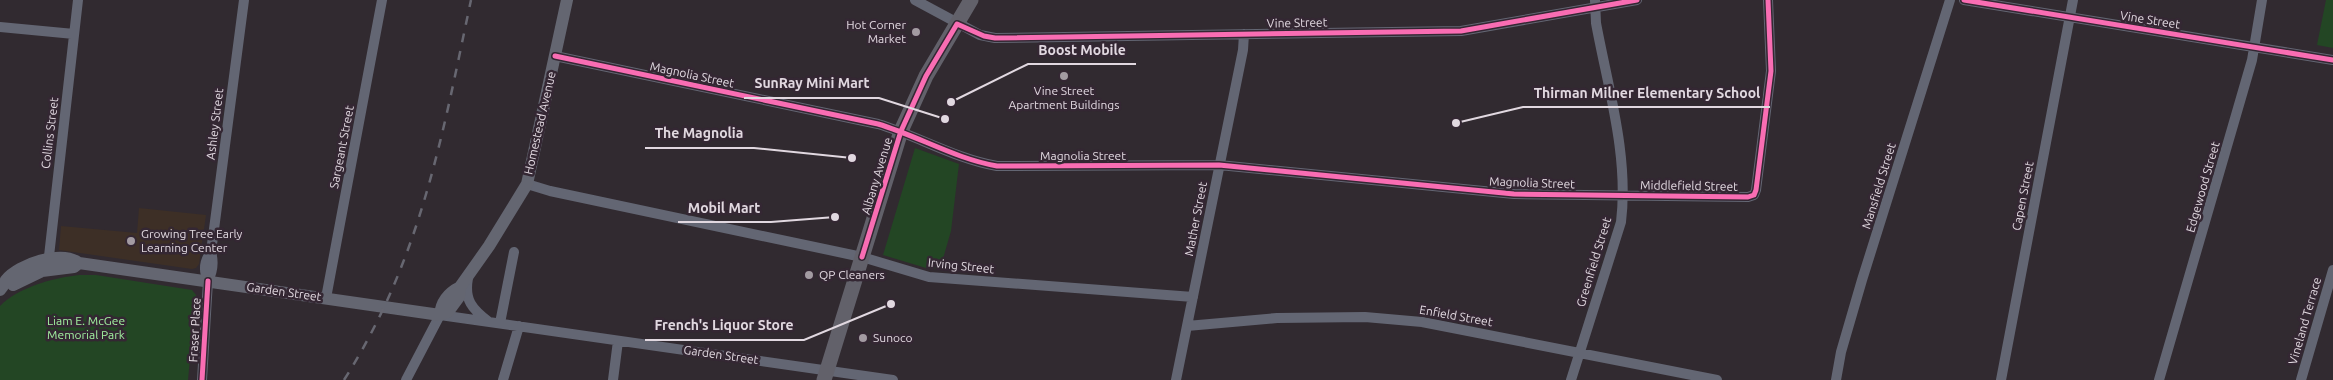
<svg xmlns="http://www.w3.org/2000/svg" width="2333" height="380" viewBox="0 0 2333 380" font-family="Ubuntu,sans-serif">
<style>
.education{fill:#3d2f26}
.green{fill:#234624}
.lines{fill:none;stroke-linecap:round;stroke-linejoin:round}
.minor{stroke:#636673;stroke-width:10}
.major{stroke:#646671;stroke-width:12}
.highway{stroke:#62616a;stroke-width:15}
.rail{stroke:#676771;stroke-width:2.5;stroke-dasharray:9 9;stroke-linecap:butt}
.cycleway-casing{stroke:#342733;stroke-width:8}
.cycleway{stroke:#f96db3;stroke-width:5}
.poi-dot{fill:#a39ba2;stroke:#342733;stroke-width:2}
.labels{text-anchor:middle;stroke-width:5;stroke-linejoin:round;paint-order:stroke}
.street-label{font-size:12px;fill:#e1d8e0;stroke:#342733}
.poi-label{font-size:12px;fill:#e1d8e0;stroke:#342733;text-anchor:start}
.park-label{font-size:12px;fill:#a1f09f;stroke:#342733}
.leader{fill:none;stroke:#e1d8e0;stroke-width:2}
.callout-dot{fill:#e1d8e0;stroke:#342733;stroke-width:2}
.callout-label{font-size:14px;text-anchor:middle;font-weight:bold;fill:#e1d8e0;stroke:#342733;stroke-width:5;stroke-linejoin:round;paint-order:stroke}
</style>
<rect width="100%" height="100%" fill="#312a30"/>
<path class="education" d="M 139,208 L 206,215 L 199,264 L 196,268 L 192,269 L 59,250 L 61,226 L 137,233 Z"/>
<path class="green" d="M 2326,0 L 2333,0 L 2333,48 L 2317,45 Z
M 915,148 L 959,164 L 951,231 L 940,269 L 926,268 L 883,255 Z
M 79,275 L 96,275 L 192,290 L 196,295 L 188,380 L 0,380 L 0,306 C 19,287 53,278 79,275 Z"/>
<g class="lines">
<path class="minor" d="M 915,0 L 980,35 L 995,38 L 1461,31 L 1637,0
M 1964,0 L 2333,60
M 0,27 L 74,34
M 555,56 L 878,124 C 918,136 956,159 997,166 L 1219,165 L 1514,194 L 1748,197 L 1754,195 L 1756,190 L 1771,71 L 1768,0
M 527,184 L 550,191 L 862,257 L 929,277 L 1193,297
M 48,265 L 78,0
M 468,278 C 464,300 472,309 489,322
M 208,281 C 203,270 204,261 211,252
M 326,298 L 382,0
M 500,323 L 514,252
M 1187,326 L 1277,318 L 1365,317 L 1422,322 L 1717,380
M 202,380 L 208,281 C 213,271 214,262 211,252 L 244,0
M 406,380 L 440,315 L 893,380
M 503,380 L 519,326
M 613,380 L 618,341
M 1176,380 L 1243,50 L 1244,34
M 1571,380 L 1621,222 C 1629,156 1608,88 1596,23 L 1595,0
M 1836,380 L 1841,352 L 1862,280 L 1950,0
M 2001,380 L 2073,0
M 2159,380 L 2252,60 L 2262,0
M 2301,380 L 2333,270"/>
<path class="major" d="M 13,285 L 42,271 L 74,267 L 79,263
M 0,290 C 3,287 4,284 6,280 C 19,264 61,250 79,263 L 440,315
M 440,315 L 448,312 L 459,297 L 460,287 L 489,246 L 527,184 L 567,0
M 440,315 C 441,303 448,293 460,287"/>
<path class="highway" d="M 824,380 L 901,131 L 926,76 L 971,0"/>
<path class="rail" d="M 344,380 C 421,259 442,137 471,0"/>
<g class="cycleway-casing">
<path id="cycleway" d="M 1964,0 L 2333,60
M 555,56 L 878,124 C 918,136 956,159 997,166 L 1219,165 L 1514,194 L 1748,197 L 1754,195 L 1756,190 L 1771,71 L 1768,0
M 862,257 L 901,131 L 926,76 L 957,24 L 984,36 L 995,38 L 1461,31 L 1637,0
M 202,380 L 208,281"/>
</g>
<use href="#cycleway" class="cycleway"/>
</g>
<g class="poi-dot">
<circle cx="916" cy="32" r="5"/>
<circle cx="1064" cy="76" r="5"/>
<circle cx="131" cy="241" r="5"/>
<circle cx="809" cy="275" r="5"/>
<circle cx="863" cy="338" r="5"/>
</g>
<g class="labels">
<g class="street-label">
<text transform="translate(2150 20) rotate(9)" y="4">Vine Street</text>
<text transform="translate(1297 23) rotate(-1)" y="4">Vine Street</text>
<text transform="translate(692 75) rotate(12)" y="4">Magnolia Street</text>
<text transform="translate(540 123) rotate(-77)" y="4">Homestead Avenue</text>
<text transform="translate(215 124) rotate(-83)" y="4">Ashley Street</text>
<text transform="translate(50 133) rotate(-83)" y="4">Collins Street</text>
<text transform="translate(342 147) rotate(-79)" y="4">Sargeant Street</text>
<text x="1083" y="160">Magnolia Street</text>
<text transform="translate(877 176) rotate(-73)" y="4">Albany Avenue</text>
<text transform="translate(1532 183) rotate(2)" y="4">Magnolia Street</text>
<text transform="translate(1689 186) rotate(1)" y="4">Middlefield Street</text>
<text transform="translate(1879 186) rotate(-73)" y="4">Mansfield Street</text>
<text transform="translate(2203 187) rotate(-74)" y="4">Edgewood Street</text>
<text transform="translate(2023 196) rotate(-79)" y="4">Capen Street</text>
<text transform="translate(1196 219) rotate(-79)" y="4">Mather Street</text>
<text transform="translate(1594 262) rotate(-73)" y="4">Greenfield Street</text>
<text transform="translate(961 266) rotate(6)" y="4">Irving Street</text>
<text transform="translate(284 292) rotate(8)" y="4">Garden Street</text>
<text transform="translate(1456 316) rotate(10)" y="4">Enfield Street</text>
<text transform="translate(2305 321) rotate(-74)" y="4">Vineland Terrace</text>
<text transform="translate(195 330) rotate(-87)" y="4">Fraser Place</text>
<text transform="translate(721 355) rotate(8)" y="4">Garden Street</text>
</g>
<g class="poi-label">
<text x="906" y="29" text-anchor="end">Hot Corner<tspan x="906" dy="14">Market</tspan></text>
<text x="1064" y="95" text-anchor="middle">Vine Street<tspan x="1064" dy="14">Apartment Buildings</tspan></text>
<text x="141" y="238">Growing Tree Early<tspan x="141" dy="14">Learning Center</tspan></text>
<text x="819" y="279">QP Cleaners</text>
<text x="873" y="342">Sunoco</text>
</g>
<g class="park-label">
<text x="86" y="325">Liam E. McGee<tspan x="86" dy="14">Memorial Park</tspan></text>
</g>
</g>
<path class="leader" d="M951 102L1028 64H1136M945 119L879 98H744M1456 123L1523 107H1770M852 158L754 148H645M835 217L771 222H678M891 304L804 340H645"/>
<g class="callout-dot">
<circle cx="951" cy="102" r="5"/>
<circle cx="945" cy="119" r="5"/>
<circle cx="1456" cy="123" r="5"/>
<circle cx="852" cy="158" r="5"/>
<circle cx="835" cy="217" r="5"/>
<circle cx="891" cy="304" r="5"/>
</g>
<g class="callout-label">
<text x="1082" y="55">Boost Mobile</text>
<text x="812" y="88">SunRay Mini Mart</text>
<text x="1647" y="98">Thirman Milner Elementary School</text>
<text x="699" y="138">The Magnolia</text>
<text x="724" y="213">Mobil Mart</text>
<text x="724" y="330">French's Liquor Store</text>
</g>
</svg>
